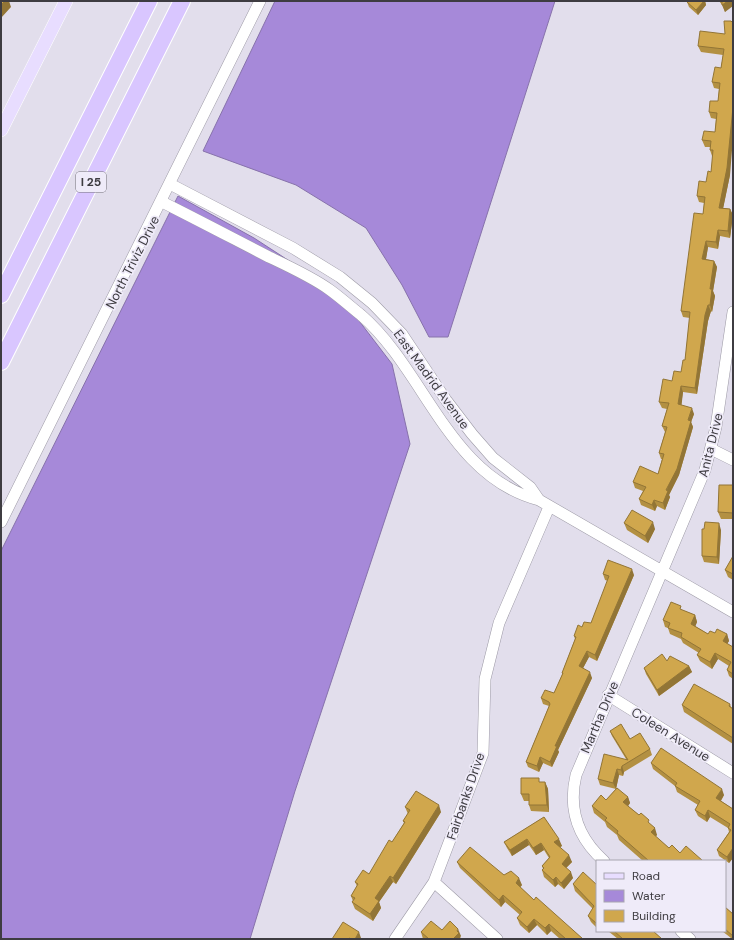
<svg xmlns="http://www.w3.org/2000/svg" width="734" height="940" viewBox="0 0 734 940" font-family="'DM Sans',sans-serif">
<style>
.water{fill:#a689d9;stroke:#8772ab}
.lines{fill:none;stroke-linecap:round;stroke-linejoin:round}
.minor-casing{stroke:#9d9aa6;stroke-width:12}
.major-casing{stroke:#fff;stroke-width:14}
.highway-casing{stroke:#fff;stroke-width:18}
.minor{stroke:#fff;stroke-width:11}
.major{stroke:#e8ddff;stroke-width:13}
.highway{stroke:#d9c6ff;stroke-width:16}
.wall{fill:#b39042}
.shaded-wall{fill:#927536}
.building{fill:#d0a74d;stroke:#927536}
.labels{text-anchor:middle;stroke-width:3.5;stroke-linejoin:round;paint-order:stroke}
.shield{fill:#efebf9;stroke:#737078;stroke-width:1}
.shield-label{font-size:12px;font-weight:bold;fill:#3e3c41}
.street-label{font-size:13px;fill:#3e3c41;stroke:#efebf9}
</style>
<rect width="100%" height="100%" fill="#e2deec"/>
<path class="water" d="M 275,1 L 555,1 L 448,337 L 429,337 L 402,285 L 366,228 L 296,185 L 203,151 Z
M 178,196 L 254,238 L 337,292 L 392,364 L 410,444 L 295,791 L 250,939 L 1,939 L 1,551 Z"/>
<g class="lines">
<g class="minor-casing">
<path id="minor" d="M 170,184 L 293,248 L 340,277 L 372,303 L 402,334 L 446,400 L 472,434 L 493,458 L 530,487 L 539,500
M 162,202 C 198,220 234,239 269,257 C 290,267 312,277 330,290 C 341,298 351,307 361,315 C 425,370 449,477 539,500 L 733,612
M 711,449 L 733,460
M 1,522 L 260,1
M 608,695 L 733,773
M 604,861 C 578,838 568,809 576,775 L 705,470 L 716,427 L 733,312
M 434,882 L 497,939
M 681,931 L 690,939
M 395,939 L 434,882 L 483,753 L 485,679 L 499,623 L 549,507"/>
</g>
<g class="major-casing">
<path id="major" d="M 1,130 L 66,1"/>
</g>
<g class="highway-casing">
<path id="highway" d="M 1,295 L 149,1
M 1,362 L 182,1"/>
</g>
<use href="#minor" class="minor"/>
<use href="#major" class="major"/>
<use href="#highway" class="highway"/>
</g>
<path class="wall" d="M 688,1 L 705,1 L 706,5 L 698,15 L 689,7 L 687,2 Z
M 719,1 L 733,1 L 725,12 L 723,6 Z
M 731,21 L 730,175 L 723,208 L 730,209 L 733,215 L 730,238 L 720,236 L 718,249 L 708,247 L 706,259 L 714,261 L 717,267 L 713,291 L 715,296 L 712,312 L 711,311 L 708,321 L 697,394 L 683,392 L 681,405 L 694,414 L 691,422 L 693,427 L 679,475 L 669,495 L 670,497 L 665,510 L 657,506 L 655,511 L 641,505 L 639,499 L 643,491 L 635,488 L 633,482 L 658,474 L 662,459 L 661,459 L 659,453 L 665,432 L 662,426 L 667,409 L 662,408 L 659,402 L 672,381 L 681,372 L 685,360 L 690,318 L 683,317 L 681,311 L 703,214 L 704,203 L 699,202 L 697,196 L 706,182 L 711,172 L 713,156 L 712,156 L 710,150 L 710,147 L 705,147 L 702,140 L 715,132 L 716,119 L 711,118 L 709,112 L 718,101 L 719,89 L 714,88 L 712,82 L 721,68 L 723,55 L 701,52 L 698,46 L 725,34 Z
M 733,485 L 733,519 L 721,519 L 718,512 Z
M 624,523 L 655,529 L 648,543 L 627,530 Z
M 704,529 L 721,530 L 719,564 L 704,562 L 702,556 Z
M 733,556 L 733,580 L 728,577 L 725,570 Z
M 603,574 L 634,575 L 597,661 L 589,657 L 583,668 L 592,678 L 558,750 L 559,752 L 552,767 L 543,763 L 539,772 L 528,767 L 526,762 L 549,706 L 543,704 L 541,698 L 554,693 L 562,675 L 562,673 L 575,639 L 574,636 L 582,627 L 591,623 L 608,581 L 605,580 Z
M 682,610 L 695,615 L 697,622 L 695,626 L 708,634 L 715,633 L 727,634 L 729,641 L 727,644 L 733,647 L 733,679 L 729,676 L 727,670 L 729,666 L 718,659 L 712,669 L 700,661 L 697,655 L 699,653 L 683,643 L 681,639 L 670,634 L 668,628 L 665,627 L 663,620 Z
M 667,661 L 689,666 L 692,672 L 659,696 L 646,674 L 644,668 Z
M 730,704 L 731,707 L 733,709 L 733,744 L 684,712 L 682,705 Z
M 610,731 L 630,739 L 650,749 L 652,755 L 624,772 L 623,776 L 619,775 L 616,789 L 628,797 L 630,803 L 628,806 L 651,825 L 657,835 L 655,837 L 669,848 L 703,861 L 643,861 L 619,840 L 617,835 L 607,827 L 605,822 L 594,813 L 592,806 L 606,800 L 616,789 L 600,785 L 598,779 L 626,759 L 612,736 Z
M 651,763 L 724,795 L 721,801 L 733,809 L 733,858 L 729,863 L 719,856 L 717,850 L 729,832 L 728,828 L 710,817 L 707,822 L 698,816 L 695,810 L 698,805 L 677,792 L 675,786 L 653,769 Z
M 541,782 L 545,782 L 548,789 L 549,812 L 531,811 L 529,805 L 529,801 L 524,801 L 521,794 Z
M 405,807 L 441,812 L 396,884 L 393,882 L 379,902 L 381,908 L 373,921 L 355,909 L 352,902 L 353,901 L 351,896 L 357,886 L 355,882 L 369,874 L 392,842 L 404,823 L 403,821 L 408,814 Z
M 544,817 L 562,846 L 560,847 L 572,862 L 566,868 L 573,878 L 564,889 L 558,884 L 555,887 L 544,877 L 542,870 L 543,869 L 542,866 L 549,858 L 544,850 L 536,855 L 529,845 L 512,856 L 507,848 L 504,842 Z
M 457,862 L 504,875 L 522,885 L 520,887 L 534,900 L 583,939 L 560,939 L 551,931 L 547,935 L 537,925 L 529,933 L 520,925 L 517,918 L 520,915 L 505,902 L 501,907 L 460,868 Z
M 573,884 L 597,885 L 597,928 L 591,922 L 588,916 L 593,909 L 575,891 Z
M 725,907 L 733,914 L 733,939 L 731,939 L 731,938 L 722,931 L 725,931 Z
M 442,930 L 461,936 L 460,937 L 461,939 L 423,939 L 421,932 Z
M 608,931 L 653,931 L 662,939 L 618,939 Z"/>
<path class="shaded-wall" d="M 5,1 L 9,1 L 11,7 L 1,18 L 1,5 Z
M 704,1 L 705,1 L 706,5 L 698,15 L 696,10 Z
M 728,1 L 733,1 L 733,6 L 725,12 L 722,5 Z
M 733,107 L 733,138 L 730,175 L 722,214 L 719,208 Z
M 730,209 L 733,215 L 730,238 L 728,231 Z
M 718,230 L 720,236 L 718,249 L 716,242 Z
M 706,241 L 708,247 L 705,265 L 702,259 Z
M 714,261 L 717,267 L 713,291 L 715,296 L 712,312 L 710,305 L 710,289 Z
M 708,305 L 711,311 L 708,321 L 697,394 L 695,388 L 705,315 Z
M 681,386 L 683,392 L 681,410 L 678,404 Z
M 692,408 L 694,414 L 691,422 L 693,427 L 679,475 L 669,495 L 670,497 L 665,510 L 663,503 Z
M 654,500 L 657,506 L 655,511 L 652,505 Z
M 653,522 L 655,529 L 648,543 L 645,536 Z
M 719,523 L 721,530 L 719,564 L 717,557 Z
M 632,569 L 634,575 L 597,661 L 595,655 Z
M 695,615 L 697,622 L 694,630 L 691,624 Z
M 727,634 L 729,641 L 725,647 L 723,641 Z
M 587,651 L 589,657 L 581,672 L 579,666 Z
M 715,653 L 718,659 L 712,669 L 710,662 Z
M 689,666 L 692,672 L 659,696 L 657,690 Z
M 590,672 L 592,678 L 558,750 L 559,752 L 552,767 L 550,762 L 555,746 Z
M 540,757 L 543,763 L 539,772 L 537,766 Z
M 622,766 L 624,772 L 623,776 L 621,770 Z
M 617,769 L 619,775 L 616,789 L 613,783 Z
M 545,782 L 548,789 L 549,812 L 547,805 Z
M 722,789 L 724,795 L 718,805 L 716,798 Z
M 628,797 L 630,803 L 626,809 L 623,802 Z
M 439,805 L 441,812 L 396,884 L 393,878 Z
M 708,810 L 710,817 L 707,822 L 705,816 Z
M 655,828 L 657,835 L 653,839 L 651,832 Z
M 527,839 L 529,845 L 512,856 L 510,850 Z
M 559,839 L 562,846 L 557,849 L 554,842 Z
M 541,843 L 544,850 L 536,855 L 533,848 Z
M 733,848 L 733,858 L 729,863 L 727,857 Z
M 569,855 L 572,862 L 564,870 L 562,864 Z
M 571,872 L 573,878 L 564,889 L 561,883 Z
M 390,876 L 393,882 L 379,902 L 381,908 L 373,921 L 370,914 L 375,898 Z
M 556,877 L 558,884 L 555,887 L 553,880 Z
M 519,878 L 522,885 L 518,890 L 516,883 Z
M 503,895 L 505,902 L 501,907 L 499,900 Z
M 534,919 L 537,925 L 529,933 L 527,927 Z
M 549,924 L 551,931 L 547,935 L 545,928 Z
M 458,929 L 461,936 L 460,937 L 461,939 L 453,939 Z
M 359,932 L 361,938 L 361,939 L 355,939 Z"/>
<path class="building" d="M 1,1 L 5,1 L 1,5 Z
M 688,1 L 704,1 L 696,10 L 687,2 Z
M 722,1 L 728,1 L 722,5 Z
M 724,21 L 731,21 L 733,23 L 733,107 L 727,168 L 719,208 L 730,209 L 728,231 L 718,230 L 716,242 L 706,241 L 702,259 L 714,261 L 710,289 L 712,289 L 710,305 L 708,305 L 705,315 L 695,388 L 681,386 L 678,404 L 692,408 L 688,420 L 691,421 L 677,469 L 666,490 L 668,491 L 663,503 L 654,500 L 652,505 L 639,499 L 646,487 L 633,482 L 640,466 L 658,474 L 664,454 L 659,453 L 667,427 L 662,426 L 669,403 L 659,402 L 663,379 L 672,381 L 674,371 L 681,372 L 683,360 L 685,360 L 690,312 L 681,311 L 694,213 L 703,214 L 705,197 L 697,196 L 699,181 L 706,182 L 708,171 L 711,172 L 713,150 L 710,150 L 711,141 L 702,140 L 704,131 L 715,132 L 717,113 L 709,112 L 710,101 L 718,101 L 720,83 L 712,82 L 715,67 L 721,68 L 724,49 L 698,46 L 700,31 L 725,34 Z
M 719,485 L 733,485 L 733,513 L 718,512 Z
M 632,510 L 653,522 L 645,536 L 624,523 Z
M 705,522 L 719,523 L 717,557 L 702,556 L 702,529 L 704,529 Z
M 733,556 L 733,574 L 725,570 Z
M 608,560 L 632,569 L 595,655 L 587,651 L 579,666 L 590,672 L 555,746 L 557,746 L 550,762 L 540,757 L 537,766 L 526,762 L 550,704 L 549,702 L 541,698 L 545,690 L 554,693 L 563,673 L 562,673 L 576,637 L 574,636 L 578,625 L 582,627 L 584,622 L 591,623 L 609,576 L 603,574 Z
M 671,602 L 681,606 L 680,609 L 695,615 L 691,624 L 708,634 L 710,631 L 715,633 L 717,629 L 727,634 L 723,641 L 733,647 L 733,674 L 727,670 L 731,662 L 715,653 L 710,662 L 697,655 L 701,649 L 681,637 L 682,633 L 668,628 L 670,623 L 663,620 Z
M 662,654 L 667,661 L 670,656 L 689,666 L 657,690 L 644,668 Z
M 694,684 L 730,704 L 729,706 L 733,709 L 733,738 L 682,705 Z
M 621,724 L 630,739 L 640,733 L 650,749 L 622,766 L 621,770 L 617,769 L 613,783 L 598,779 L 604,754 L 628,760 L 610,731 Z
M 661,748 L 722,789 L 716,798 L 733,809 L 733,848 L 727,857 L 717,850 L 731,830 L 728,828 L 730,824 L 708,810 L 705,816 L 695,810 L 700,801 L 675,786 L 677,783 L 651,763 Z
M 521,778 L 539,778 L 539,782 L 545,782 L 547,805 L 529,805 L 529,794 L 521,794 Z
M 617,788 L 628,797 L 623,802 L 639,815 L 641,813 L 649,820 L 648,822 L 655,828 L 651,832 L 669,848 L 672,845 L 680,853 L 686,846 L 703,861 L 649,861 L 617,833 L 618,831 L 605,820 L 607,818 L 592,806 L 601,795 L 606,800 Z
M 416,791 L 439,805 L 393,878 L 390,876 L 375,898 L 379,901 L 370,914 L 352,902 L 355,898 L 351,896 L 358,884 L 355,882 L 363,870 L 369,874 L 389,840 L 392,842 L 405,822 L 403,821 L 410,810 L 405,807 Z
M 544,817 L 559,839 L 554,842 L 569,855 L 562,864 L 571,872 L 561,883 L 556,877 L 553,880 L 542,870 L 544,868 L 542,866 L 550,857 L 541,843 L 533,848 L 527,839 L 510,850 L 504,842 Z
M 470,847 L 504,875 L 511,871 L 519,878 L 516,883 L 534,900 L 536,897 L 583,939 L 566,939 L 549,924 L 545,928 L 534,919 L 527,927 L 517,918 L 522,912 L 503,895 L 499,900 L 457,862 Z
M 583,872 L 597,885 L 597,921 L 596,923 L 588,916 L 594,906 L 573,884 Z
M 725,907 L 733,914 L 733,936 L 725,929 Z
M 431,921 L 442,930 L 450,921 L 458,929 L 457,931 L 459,933 L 453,939 L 429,939 L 421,932 Z
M 343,922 L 359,932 L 355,939 L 351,939 L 349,938 L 349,939 L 332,939 Z
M 614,931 L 653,931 L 662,939 L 623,939 Z"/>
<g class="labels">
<rect class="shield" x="76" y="172" width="30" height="20" rx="3"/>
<g class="shield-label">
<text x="91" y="186">I 25</text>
</g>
<g class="street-label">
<text transform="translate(132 262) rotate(-63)" y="5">North Triviz Drive</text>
<text transform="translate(432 379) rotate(54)" y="5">East Madrid Avenue</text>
<text transform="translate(710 445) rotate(-76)" y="5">Anita Drive</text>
<text transform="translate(599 717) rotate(-67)" y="5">Martha Drive</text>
<text transform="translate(671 734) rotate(32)" y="5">Coleen Avenue</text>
<text transform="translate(465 796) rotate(-71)" y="5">Fairbanks Drive</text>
</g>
</g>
<rect width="734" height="940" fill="none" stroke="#3e3c41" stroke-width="4"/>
<rect x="596" y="860" width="130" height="72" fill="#efebf9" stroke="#a8a5af"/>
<rect x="604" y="873" width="20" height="6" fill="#e8ddff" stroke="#a8a5af"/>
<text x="632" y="880" font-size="12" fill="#3e3c41">Road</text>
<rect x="604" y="890" width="20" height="12" fill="#a689d9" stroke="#a8a5af"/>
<text x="632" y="900" font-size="12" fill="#3e3c41">Water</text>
<rect x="604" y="910" width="20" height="12" fill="#d0a74d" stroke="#a8a5af"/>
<text x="632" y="920" font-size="12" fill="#3e3c41">Building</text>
</svg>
